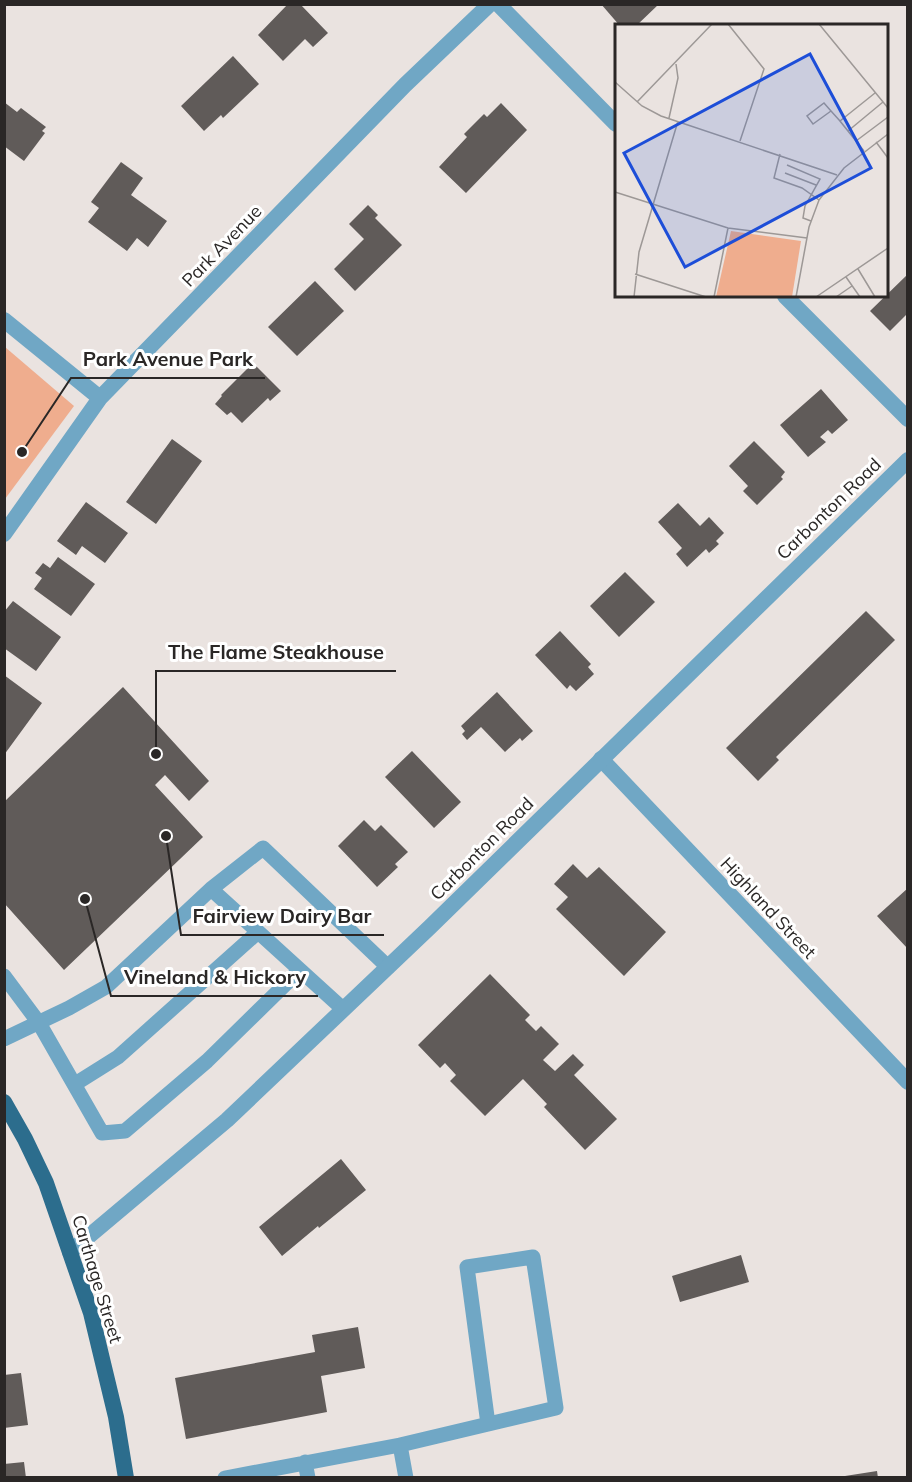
<svg xmlns="http://www.w3.org/2000/svg" width="912" height="1482" viewBox="0 0 912 1482" font-family="Mulish,sans-serif">
<style>
.green{fill:#efad8e}
.building{fill:#605b59}
.lines{fill:none;stroke-linecap:round;stroke-linejoin:round}
.service{stroke:#70a7c5;stroke-width:15}
.minor{stroke:#70a7c5;stroke-width:16}
.tertiary{stroke:#70a7c5;stroke-width:16}
.primary{stroke:#2c6d8d;stroke-width:16}
.labels{text-anchor:middle;stroke-width:6;stroke-linejoin:round;paint-order:stroke}
.street-label{font-size:18px;fill:#2a2726;stroke:#fff}
.inset-road{fill:none;stroke:#9d9896;stroke-width:1.5}
.view{fill:#1d4ed8;fill-opacity:0.15;stroke:#1d4ed8;stroke-width:3}
.inset-edge{fill:none;stroke:#2a2726;stroke-width:3}
.leader{fill:none;stroke:#2a2726;stroke-width:2}
.callout-dot{fill:#2a2726;stroke:#fff;stroke-width:2}
.callout-label{font-size:20px;text-anchor:middle;font-weight:bold;fill:#2a2726;stroke:#fff;stroke-width:6;stroke-linejoin:round;paint-order:stroke}
</style>
<rect width="100%" height="100%" fill="#eae3e0"/>
<path class="green" d="M 5,347 L 74,406 L 5,499 Z"/>
<path class="building" d="M 288,4 L 300,4 L 328,33 L 313,47 L 305,39 L 283,61 L 258,35 Z
M 601,4 L 659,4 L 636,26 L 620,26 Z
M 233,56 L 259,84 L 223,118 L 221,115 L 204,131 L 181,106 Z
M 4,102 L 17,112 L 21,108 L 46,127 L 42,131 L 45,133 L 24,161 L 4,146 Z
M 501,103 L 527,130 L 466,193 L 439,167 L 467,137 L 464,134 L 484,114 L 487,117 Z
M 121,162 L 143,178 L 131,195 L 167,221 L 148,247 L 137,238 L 127,251 L 88,222 L 99,208 L 91,202 Z
M 368,205 L 378,215 L 375,218 L 402,245 L 355,291 L 334,269 L 364,239 L 349,224 Z
M 908,274 L 908,313 L 890,331 L 870,311 Z
M 315,281 L 344,311 L 297,356 L 268,327 Z
M 253,363 L 281,391 L 270,401 L 268,398 L 242,423 L 231,412 L 227,415 L 215,404 L 222,396 L 221,395 Z
M 821,389 L 848,420 L 832,434 L 828,430 L 820,437 L 826,442 L 808,457 L 780,425 Z
M 172,439 L 202,461 L 156,524 L 126,502 Z
M 754,441 L 785,472 L 781,477 L 783,479 L 757,505 L 743,491 L 748,486 L 729,466 Z
M 86,502 L 128,533 L 105,563 L 82,546 L 76,555 L 57,541 Z
M 678,503 L 700,526 L 709,517 L 724,533 L 716,541 L 719,544 L 709,553 L 706,549 L 687,567 L 676,554 L 682,548 L 658,522 Z
M 58,557 L 95,584 L 71,616 L 34,589 L 42,578 L 35,573 L 43,563 L 50,568 Z
M 625,572 L 655,602 L 619,637 L 590,606 Z
M 13,601 L 61,637 L 36,671 L 4,648 L 4,612 Z
M 866,611 L 895,640 L 776,757 L 779,760 L 758,781 L 726,748 Z
M 560,631 L 591,664 L 588,667 L 594,674 L 576,691 L 570,685 L 567,689 L 535,655 Z
M 4,675 L 42,703 L 4,755 Z
M 123,687 L 209,781 L 189,801 L 165,775 L 155,785 L 203,837 L 64,970 L 4,903 L 4,802 Z
M 497,692 L 533,731 L 522,741 L 520,738 L 505,752 L 481,727 L 467,740 L 462,734 L 465,731 L 461,726 Z
M 412,751 L 461,802 L 434,828 L 385,777 Z
M 364,820 L 375,831 L 381,825 L 408,852 L 395,864 L 398,867 L 377,887 L 338,846 Z
M 573,864 L 587,878 L 599,867 L 666,932 L 624,976 L 556,909 L 568,897 L 554,884 Z
M 908,888 L 908,949 L 877,916 Z
M 490,974 L 530,1015 L 525,1020 L 536,1031 L 541,1026 L 559,1044 L 543,1060 L 555,1071 L 573,1054 L 584,1065 L 574,1075 L 617,1119 L 585,1150 L 544,1107 L 547,1104 L 523,1079 L 485,1116 L 450,1081 L 456,1075 L 445,1063 L 440,1068 L 418,1045 Z
M 341,1159 L 366,1190 L 319,1228 L 318,1226 L 282,1256 L 259,1227 Z
M 741,1255 L 749,1282 L 680,1302 L 672,1276 Z
M 358,1327 L 365,1368 L 321,1376 L 327,1412 L 186,1439 L 175,1378 L 315,1352 L 312,1335 Z
M 21,1373 L 28,1425 L 4,1428 L 4,1375 Z
M 24,1462 L 26,1478 L 4,1478 L 4,1464 Z
M 877,1471 L 878,1478 L 845,1478 L 845,1476 Z"/>
<g class="lines">
<path class="service" d="M 211,889 L 343,1009
M 4,976 L 39,1023 L 102,1133 L 125,1131 L 207,1061 L 300,970
M 4,1039 L 69,1008 L 106,987 L 211,889 L 263,848 L 388,967
M 75,1084 L 118,1057 L 258,932
M 400,1445 L 556,1408 L 533,1257 L 467,1267 L 488,1424
M 305,1462 L 308,1478
M 225,1478 L 400,1445 L 406,1478"/>
<path class="minor" d="M 498,4 L 616,124
M 785,296 L 908,419
M 4,320 L 100,398
M 4,534 L 100,398 L 405,85 L 490,4
M 601,759 L 908,1082"/>
<path class="tertiary" d="M 70,1252 L 227,1120 L 430,927 L 908,460"/>
<path class="primary" d="M 4,1102 L 25,1139 L 46,1183 L 91,1313 L 116,1417 L 126,1478"/>
</g>
<g class="labels">
<g class="street-label">
<text transform="translate(222 246) rotate(-46)" y="6">Park Avenue</text>
<text transform="translate(829 509) rotate(-44)" y="6">Carbonton Road</text>
<text transform="translate(482 849) rotate(-45)" y="6">Carbonton Road</text>
<text transform="translate(768 908) rotate(47)" y="6">Highland Street</text>
<text transform="translate(97 1279) rotate(73)" y="6">Carthage Street</text>
</g>
</g>
<g transform="translate(615 24)">
<rect width="273" height="273" fill="#eae3e0"/>
<path d="M 116,207 L 186,217 L 177,273 L 101,273 Z" fill="#efad8e"/>
<path class="inset-road" d="M 113,0 L 149,45 L 125,117M 204,0 L 273,84M 0,58 L 27,82 L 46,92 L 222,151M 22,78 L 97,0M 216,87 L 198,100 L 192,92 L 209,79 L 216,87 L 225,97M 54,94 L 63,54 L 61,40M 233,107 L 268,78M 241,117 L 273,93M 261,118 L 273,134M 249,127 L 225,97 L 260,69M 165,130 L 159,154 L 187,164 L 204,176M 172,141 L 205,155 L 190,182 L 188,194 L 196,197M 170,149 L 201,161M 0,168 L 113,204 L 192,214M 243,245 L 260,273M 20,250 L 91,273M 231,253 L 245,273M 19,273 L 24,228 L 63,97M 99,273 L 113,204M 181,273 L 194,203 L 204,176 L 229,144 L 273,110M 201,273 L 273,224M 221,273 L 237,262"/>
<path class="view" d="M 195,30 L 256,144 L 70,243 L 9,129 Z"/>
<rect width="273" height="273" class="inset-edge"/>
</g>
<path class="leader" d="M22 452L71 378H265M156 754L156 671H396M166 836L181 935H384M85 899L111 996H318"/>
<g class="callout-dot">
<circle cx="22" cy="452" r="6"/>
<circle cx="156" cy="754" r="6"/>
<circle cx="166" cy="836" r="6"/>
<circle cx="85" cy="899" r="6"/>
</g>
<g class="callout-label">
<text x="168" y="366">Park Avenue Park</text>
<text x="276" y="659">The Flame Steakhouse</text>
<text x="282" y="923">Fairview Dairy Bar</text>
<text x="215" y="984">Vineland &amp; Hickory</text>
</g>
<rect width="912" height="1482" fill="none" stroke="#2a2726" stroke-width="12"/>
</svg>
